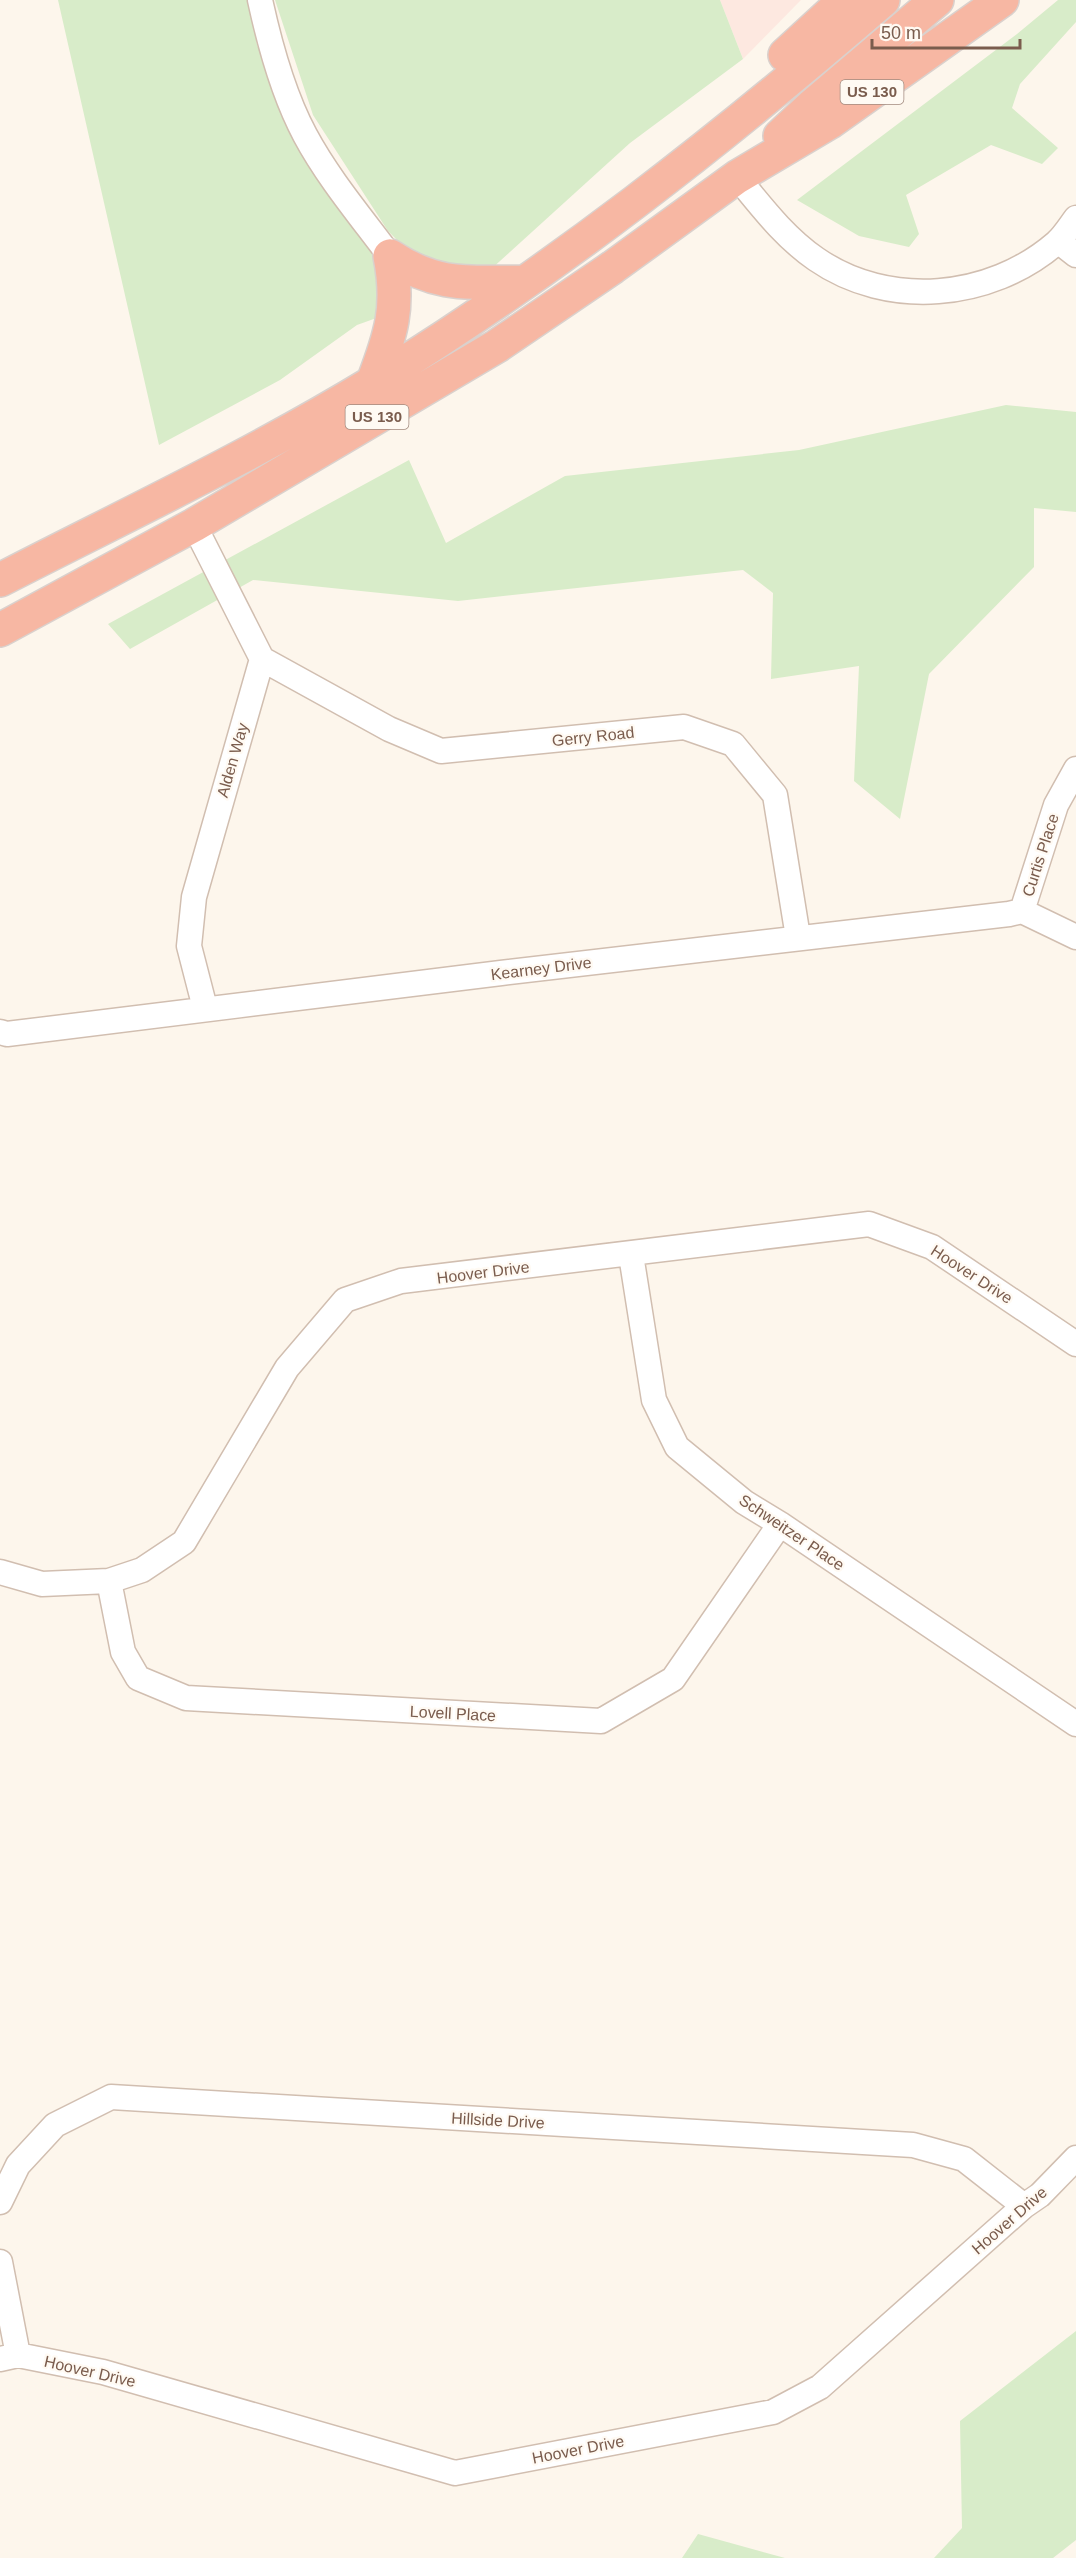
<svg xmlns="http://www.w3.org/2000/svg" width="1076" height="2558" viewBox="0 0 1076 2558" font-family="Helvetica,sans-serif">
<style>
.commercial{fill:#fde8e0}
.green{fill:#d8ecc9}
.lines{fill:none;stroke-linecap:round;stroke-linejoin:round}
.minor-casing{stroke:#d1beb0;stroke-width:27}
.highway-casing{stroke:#dad1cd;stroke-width:36}
.minor{stroke:#fff;stroke-width:24}
.highway{stroke:#f7b7a3;stroke-width:33}
.labels{text-anchor:middle;stroke-width:4.5;stroke-linejoin:round;paint-order:stroke}
.shield{fill:#fffaf3;stroke:#a28b7f;stroke-width:1.5}
.shield-label{font-size:15px;font-weight:bold;fill:#7a5c4d}
.street-label{font-size:16px;fill:#7a5c4d;stroke:#fffaf3}
</style>
<rect width="100%" height="100%" fill="#fdf6ec"/>
<path class="commercial" d="M 720,0 L 801,0 L 743,59 Z"/>
<path class="green" d="M 58,0 L 250,0 L 257,45 L 299,145 L 367,245 L 384,277 L 382,316 L 357,325 L 280,380 L 159,445 Z
M 275,0 L 720,0 L 743,59 L 630,143 L 489,271 L 419,262 L 388,231 L 313,115 Z
M 1058,0 L 1076,0 L 1076,22 L 1020,84 L 1012,108 L 1058,148 L 1042,164 L 991,145 L 906,195 L 919,234 L 909,247 L 859,236 L 797,200 L 1017,34 Z
M 1006,405 L 1076,412 L 1076,512 L 1034,508 L 1034,567 L 929,674 L 900,819 L 854,781 L 859,666 L 771,679 L 773,593 L 743,570 L 458,601 L 253,580 L 130,649 L 108,624 L 409,460 L 446,543 L 565,476 L 799,450 Z
M 1076,2331 L 1076,2540 L 1053,2558 L 934,2558 L 962,2528 L 960,2421 Z
M 698,2534 L 785,2558 L 682,2558 Z"/>
<g class="lines">
<g class="minor-casing">
<path id="minor" d="M 260,0 C 270,46 283,94 305,135 C 328,178 361,217 390,256
M 737,177 C 761,206 784,237 816,259 C 888,309 990,300 1056,243 C 1064,236 1070,226 1076,218
M 1058,241 L 1076,255
M 194,525 L 262,659 L 194,897 L 189,946 L 205,1008
M 262,659 L 389,729 L 441,751 L 684,727 L 733,744 L 775,795 L 798,937
M 1022,911 L 1056,805 L 1076,769
M 0,1032 L 7,1034 L 501,973 L 1009,914 L 1022,911 L 1076,937
M 631,1255 L 654,1400 L 677,1447 L 744,1502 L 780,1524 L 1076,1724
M 0,1572 L 42,1584 L 109,1581 L 142,1570 L 184,1542 L 287,1368 L 345,1300 L 401,1281 L 869,1224 L 932,1247 L 1076,1344
M 109,1581 L 123,1652 L 138,1678 L 186,1698 L 601,1721 L 673,1679 L 780,1524
M 0,2202 L 18,2165 L 55,2125 L 111,2097 L 913,2145 L 964,2159 L 1024,2206
M 0,2262 L 18,2355
M 0,2359 L 18,2355 L 103,2372 L 455,2473 L 773,2412 L 820,2387 L 1024,2206 L 1040,2195 L 1076,2158"/>
</g>
<g class="highway-casing">
<path id="highway" d="M 785,55 L 845,0
M 780,136 L 813,105 L 937,0
M 390,256 C 438,288 470,282 525,282
M 373,382 C 391,335 400,307 390,256
M 0,580 C 124,516 252,456 372,383 C 553,272 722,139 883,0
M 0,630 L 194,525 L 497,346 L 613,267 L 737,177 L 830,122 L 1002,0"/>
</g>
<use href="#minor" class="minor"/>
<use href="#highway" class="highway"/>
</g>
<g class="labels">
<g class="shield">
<rect x="840.5" y="80" width="63" height="24" rx="4.5"/>
<rect x="345.5" y="405" width="63" height="24" rx="4.5"/>
</g>
<g class="shield-label">
<text x="872" y="97">US 130</text>
<text x="377" y="422">US 130</text>
</g>
<g class="street-label">
<text transform="translate(593 736) rotate(-6)" y="6">Gerry Road</text>
<text transform="translate(232 760) rotate(-74)" y="6">Alden Way</text>
<text transform="translate(1040 855) rotate(-72)" y="6">Curtis Place</text>
<text transform="translate(541 968) rotate(-7)" y="6">Kearney Drive</text>
<text transform="translate(483 1272) rotate(-7)" y="6">Hoover Drive</text>
<text transform="translate(972 1274) rotate(33)" y="6">Hoover Drive</text>
<text transform="translate(792 1532) rotate(34)" y="6">Schweitzer Place</text>
<text transform="translate(453 1713) rotate(3)" y="6">Lovell Place</text>
<text transform="translate(498 2120) rotate(3)" y="6">Hillside Drive</text>
<text transform="translate(1009 2220) rotate(-41)" y="6">Hoover Drive</text>
<text transform="translate(90 2371) rotate(13)" y="6">Hoover Drive</text>
<text transform="translate(578 2449) rotate(-11)" y="6">Hoover Drive</text>
</g>
</g>
<path d="M872 39v9h148v-9" fill="none" stroke="#7a5c4d" stroke-width="3"/>
<text x="881" y="39" font-size="18" fill="#7a5c4d" stroke="#fffaf3" stroke-width="4.5" paint-order="stroke">50 m</text>
</svg>
